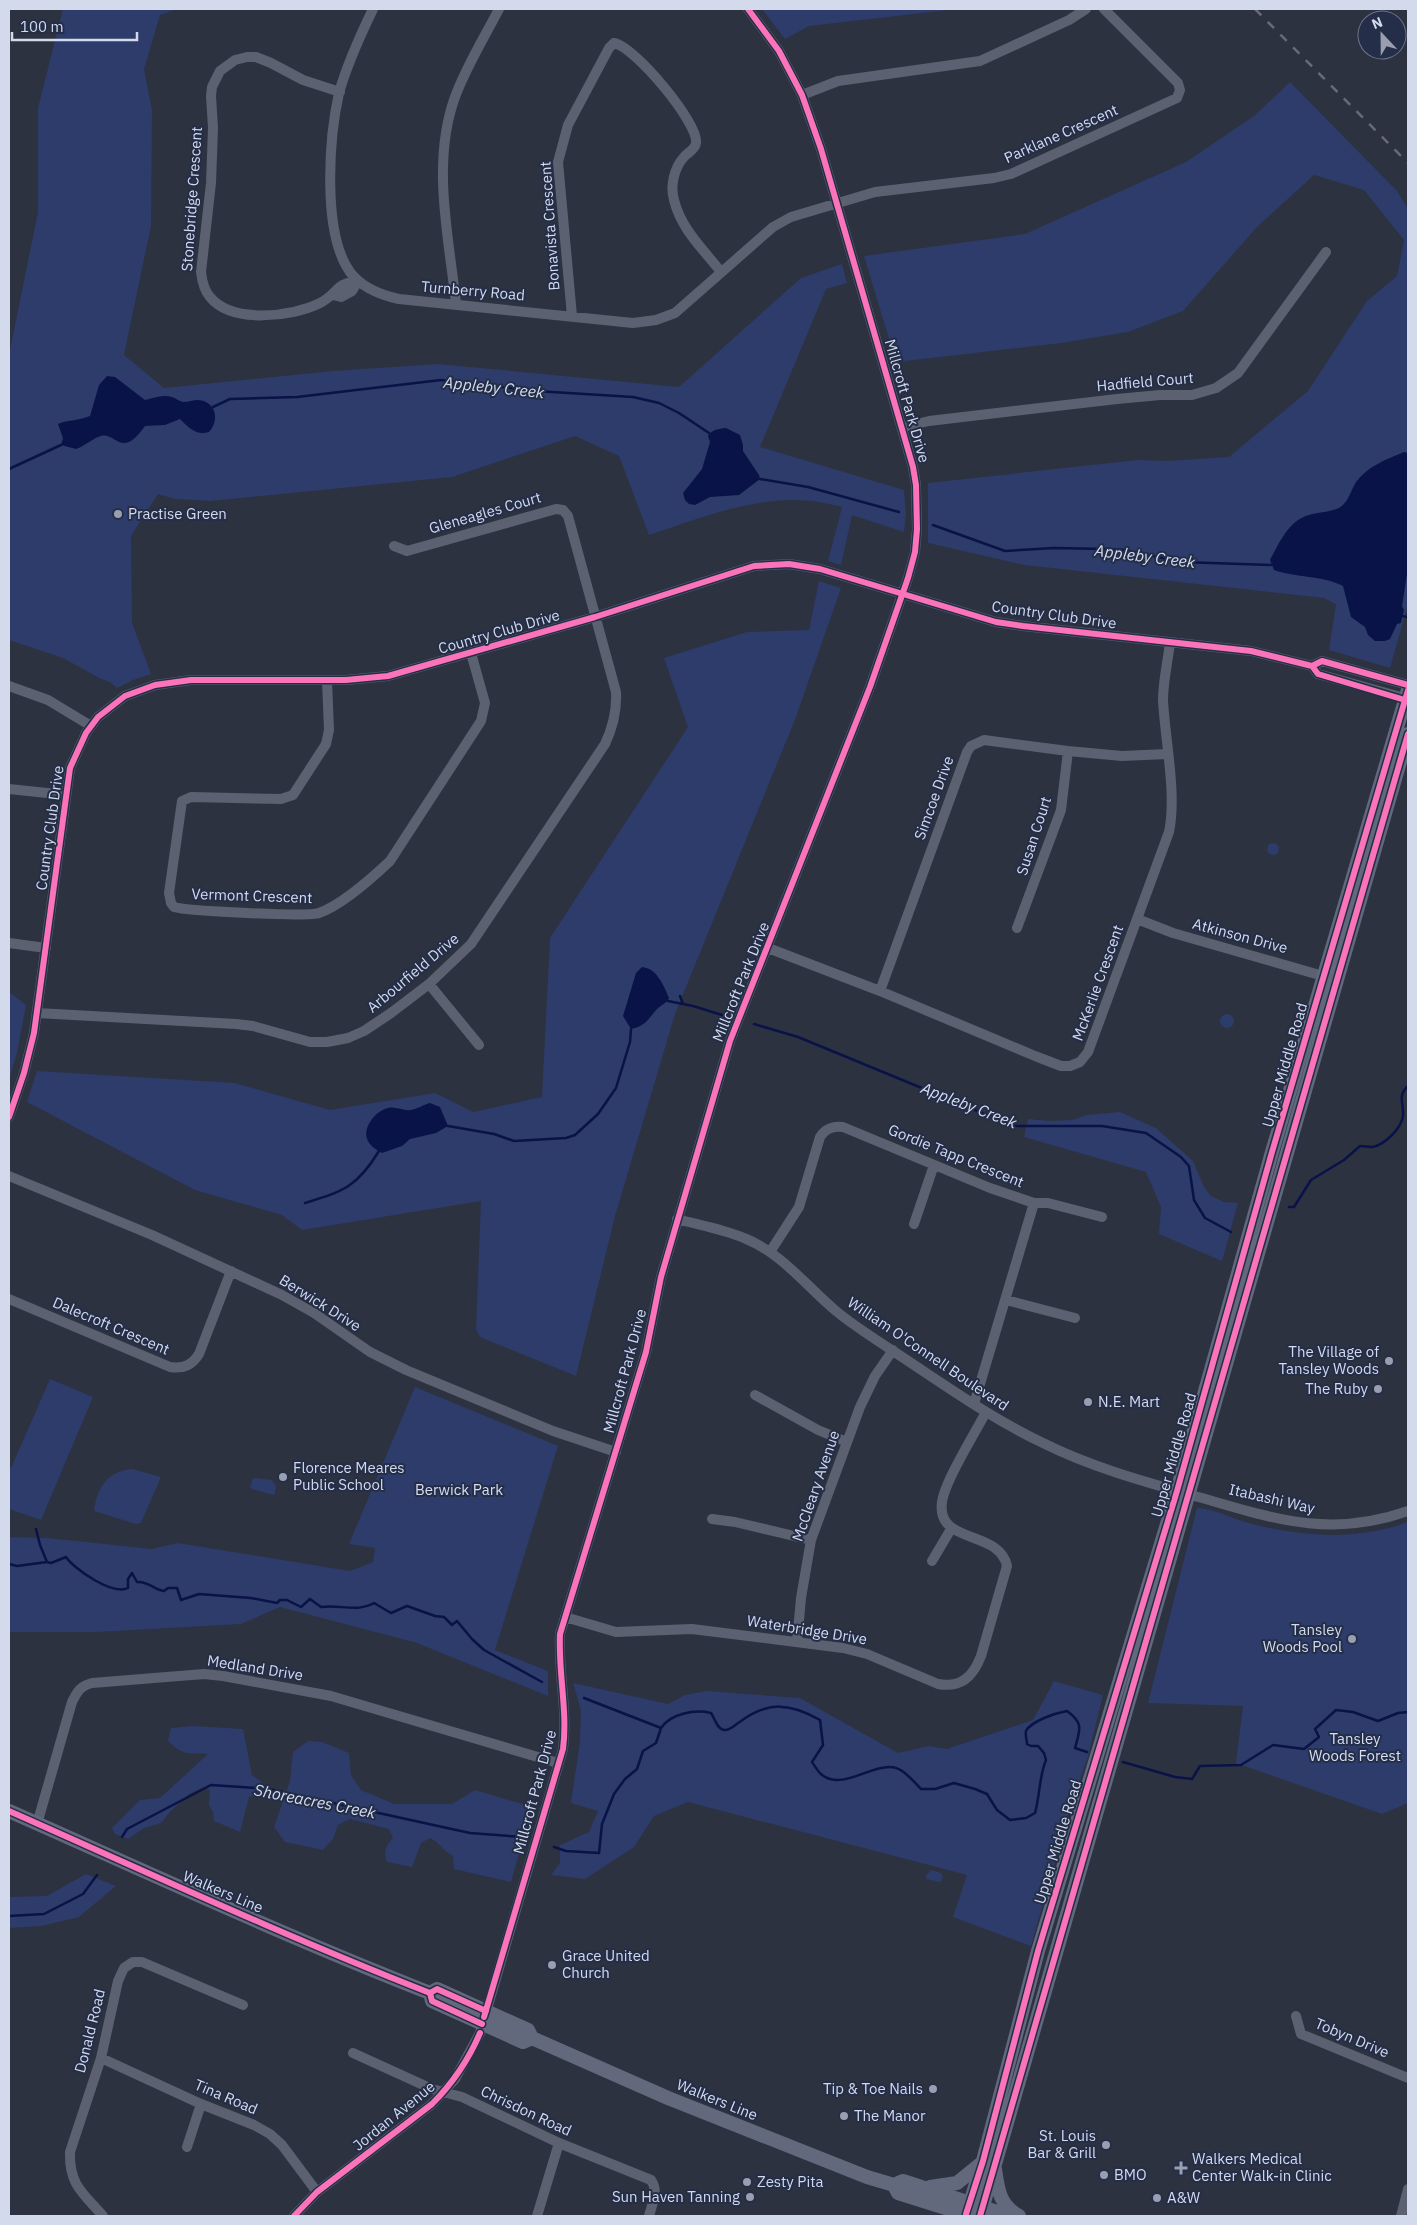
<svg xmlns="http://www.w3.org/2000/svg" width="1417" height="2225" viewBox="0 0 1417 2225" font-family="'IBM Plex Sans',sans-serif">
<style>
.green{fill:#2d3c6a}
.water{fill:#0a1348}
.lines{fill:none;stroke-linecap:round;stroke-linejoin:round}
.stream{stroke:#0a1348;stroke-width:2.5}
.minor{stroke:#5b6170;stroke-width:10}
.major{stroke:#62697d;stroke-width:14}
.rail{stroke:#666b77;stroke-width:2.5;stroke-dasharray:9 9;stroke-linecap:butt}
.cycleway-casing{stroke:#242e48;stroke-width:9}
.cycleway{stroke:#fb73b8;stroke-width:6}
.poi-dot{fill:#999faf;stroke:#242e48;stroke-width:2}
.labels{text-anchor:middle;stroke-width:4;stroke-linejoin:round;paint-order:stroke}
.street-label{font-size:15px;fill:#d3daeb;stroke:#242e48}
.poi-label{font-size:15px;fill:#d3daeb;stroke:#242e48;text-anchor:start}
.park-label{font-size:15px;fill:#d8dff2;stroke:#242e48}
.water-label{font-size:16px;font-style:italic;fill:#d5ddef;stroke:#242e48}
</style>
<rect width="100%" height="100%" fill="#2c3240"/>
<path class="green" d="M 63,9 L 177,9 L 160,15 L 144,69 L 152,110 L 151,226 L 124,355 L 164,388 L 333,371 L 438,364 L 679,387 L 801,278 L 842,264 L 847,283 L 826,289 L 760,447 L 904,490 L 906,515 L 904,532 L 852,515 L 841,565 L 828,561 L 842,507 C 832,505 822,502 811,501 C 756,495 701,518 649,535 L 619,456 L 575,436 L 452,477 L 210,501 L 175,499 L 158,494 L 131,536 L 132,623 L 151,674 L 133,680 L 117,688 L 110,682 L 101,679 L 63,658 L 9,640 L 9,355 L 38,212 L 38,108 Z
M 762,9 L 957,9 L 809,26 L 785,39 Z
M 1290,82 L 1397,191 L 1408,209 L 1408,604 L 1390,668 L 1329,650 L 1336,604 L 1324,598 L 1025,565 L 928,543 L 928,483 L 1138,460 L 1167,461 L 1229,457 L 1308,391 L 1367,301 L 1397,276 L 1404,240 L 1364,190 L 1314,175 L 1257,227 L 1183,311 L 1128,332 L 1061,343 L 896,362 L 864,256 L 1025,234 L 1186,162 L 1254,116 Z
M 819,581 L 841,588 L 796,717 L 675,1014 L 615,1216 L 576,1376 L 480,1337 L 476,1329 L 481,1201 L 302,1230 L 282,1215 L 195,1190 L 27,1102 L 37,1071 L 235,1083 L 330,1110 L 435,1093 L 473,1112 L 542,1097 L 550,938 L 688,727 L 664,658 L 747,632 L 809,630 Z
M1267 849a6 6 0 1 1 12 0a6 6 0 1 1-12 0Z
M 9,992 L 26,1005 L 17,1053 L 9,1080 Z
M1220 1021a7 7 0 1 1 14 0a7 7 0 1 1-14 0Z
M 1120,1112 L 1156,1128 L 1193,1161 L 1204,1187 L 1211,1196 L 1224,1202 L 1238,1203 L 1222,1261 L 1159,1234 L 1161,1207 L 1146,1172 L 1024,1137 L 1028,1119 L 1049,1121 L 1072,1120 L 1087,1115 Z
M 50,1379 L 93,1397 L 41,1520 L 9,1509 L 9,1467 L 11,1468 Z
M 415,1387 L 558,1446 L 495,1650 L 548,1671 L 548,1696 L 417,1643 L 280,1607 L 241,1624 L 97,1632 L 9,1632 L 9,1537 L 47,1538 L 152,1549 L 178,1543 L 350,1571 L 373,1562 L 375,1548 L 349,1544 Z
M 132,1469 L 161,1477 L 141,1523 L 136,1524 L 94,1511 C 97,1488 107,1471 132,1469 Z
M 253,1478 L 272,1480 L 276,1486 L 275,1493 L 273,1495 L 252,1489 L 250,1487 Z
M 1197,1508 C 1213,1508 1233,1519 1249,1523 C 1300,1537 1357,1541 1408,1522 L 1408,1803 L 1382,1814 L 1236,1763 L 1243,1706 L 1148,1703 Z
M 1054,1681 L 1103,1695 L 1088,1756 L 1068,1815 L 1031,1946 L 953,1917 L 967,1875 L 688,1802 L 654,1816 L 634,1847 L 585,1879 L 551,1875 L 560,1863 L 560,1845 L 589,1832 L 598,1811 L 571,1803 L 580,1741 L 581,1710 L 573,1683 L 668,1704 L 685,1695 L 707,1691 L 800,1698 L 898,1753 L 929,1746 L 947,1749 L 1033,1720 Z
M 192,1726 L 243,1729 L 252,1775 L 263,1783 L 259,1794 L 249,1797 L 240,1832 L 214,1821 L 213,1812 L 209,1805 L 210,1790 L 203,1787 L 189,1794 L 170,1812 L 161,1823 L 144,1828 L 128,1839 L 115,1834 L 112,1828 L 140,1800 L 160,1798 L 208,1754 C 189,1753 183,1756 168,1741 L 171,1728 Z
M 308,1741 L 322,1742 L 349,1753 L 351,1775 L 361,1790 L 394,1804 L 452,1804 L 475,1790 L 532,1807 L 511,1882 L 454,1869 L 453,1856 C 443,1851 440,1843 430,1838 L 421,1843 L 412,1867 L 387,1862 C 383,1851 386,1846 393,1838 L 389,1829 L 350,1819 L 338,1825 L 333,1839 L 323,1850 L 285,1842 L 274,1827 L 290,1781 L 293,1752 Z
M 931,1870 L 941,1873 L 943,1877 L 940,1882 L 926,1879 L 926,1875 Z
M 86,1874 L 116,1886 L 79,1917 L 42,1926 L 9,1928 L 9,1897 L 47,1896 Z"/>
<path class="water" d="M 107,376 L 115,377 L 145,400 C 154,398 162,394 172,397 C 175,398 179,401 183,402 C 188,402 193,400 198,400 C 216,401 220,420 209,432 C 196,436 188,427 180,419 L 165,425 L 145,426 C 121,460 116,432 101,436 C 93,438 85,446 76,449 L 61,445 L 63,438 L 58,424 C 66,420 78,421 90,416 L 99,385 Z
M 726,428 L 740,435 L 743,445 L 743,451 L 759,475 L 760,479 L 739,495 L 710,497 L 695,505 L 689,504 L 685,500 L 683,493 L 702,469 L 710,442 L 708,436 C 712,429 719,429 726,428 Z
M 1404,452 L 1408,453 L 1408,568 L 1402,606 L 1404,610 L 1401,623 L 1397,624 L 1390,639 L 1385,641 L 1375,641 L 1368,635 L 1365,627 L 1351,617 L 1343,586 C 1321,575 1297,578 1274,570 L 1270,560 C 1280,542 1288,521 1309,515 C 1318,512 1331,512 1339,508 C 1348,503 1351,490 1356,482 C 1368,466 1387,459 1404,452 Z
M 642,967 C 657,968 664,986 669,998 C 666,1004 661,1005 657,1009 C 648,1019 646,1026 631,1029 L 623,1016 L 636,973 Z
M 430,1103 L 440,1107 L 448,1126 L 436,1133 L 410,1139 L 402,1146 L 382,1153 C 366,1145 361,1134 372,1119 C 376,1114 381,1110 388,1108 C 395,1106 403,1111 411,1110 C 417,1109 423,1105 430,1103 Z"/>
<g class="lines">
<path class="stream" d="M 213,407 L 230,399 L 297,397 L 441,380 L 536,391 L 633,397 L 659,403 L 679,413 L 709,433
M 9,469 L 61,445
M 760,479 L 808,487 L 899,512
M 933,525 L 1005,551 L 1054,548 L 1105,549 L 1125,550 L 1181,562 L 1271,565
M 1402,616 L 1407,617
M 680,996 L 683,1004
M 668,1001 L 693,1006 L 722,1015
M 754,1024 L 798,1037 L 1014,1126 L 1102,1126 L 1146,1133 L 1181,1157 L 1189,1166 L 1194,1200 L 1205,1218 L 1231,1232
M 448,1126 L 494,1134 L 514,1141 L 566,1138 L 575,1135 L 598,1114 L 616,1088 L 630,1042 L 631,1029
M 305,1203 C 344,1191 357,1187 379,1151
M 1289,1207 L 1294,1207 L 1311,1180 L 1344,1160 L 1360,1146 C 1364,1146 1369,1147 1373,1147 C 1385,1144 1401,1129 1403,1116 C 1404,1103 1397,1096 1408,1086
M 36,1529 L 40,1545 L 47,1562
M 9,1564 L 17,1566 L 47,1562 L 51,1563 L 66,1557 C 74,1569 113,1596 128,1588 L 128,1579 L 132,1573 L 137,1582 C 149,1581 154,1590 164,1591 L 168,1588 L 177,1588 L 181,1600 L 199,1594 L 251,1598 L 277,1603 L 280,1600 L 287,1600 L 301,1607 L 310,1599 L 321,1607 C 340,1604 356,1613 374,1603 L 391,1613 L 407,1606 L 435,1616 L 444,1617 L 452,1625 L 457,1621 L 472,1639 L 484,1650 L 542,1682
M 584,1698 L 661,1728 C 670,1714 694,1709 711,1713 C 715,1719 717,1729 724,1730 C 730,1731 736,1724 741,1721 C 768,1701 791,1703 820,1720 L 823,1745 L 812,1762 C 815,1766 818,1772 822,1775 C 842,1790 869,1766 890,1767 C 903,1767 913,1781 921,1789 L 935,1789 L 954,1783 L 975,1789 L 987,1794 L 997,1810 L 1010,1820 L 1026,1818 L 1035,1813 C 1040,1795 1039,1777 1046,1760 L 1044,1753 L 1038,1746 L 1031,1746 L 1027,1744 C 1027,1740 1025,1735 1026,1731 C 1031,1721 1056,1713 1067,1711 C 1084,1723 1080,1730 1075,1748 L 1087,1752
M 1123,1762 L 1175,1777 L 1192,1779 L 1200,1766 L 1241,1765 L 1273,1745 L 1304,1749 L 1319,1737 L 1315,1729 L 1336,1710 L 1353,1712 L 1378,1721 L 1398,1713 L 1408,1712
M 122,1837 L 127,1829 L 211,1785 L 269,1789 L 470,1833 L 522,1837
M 554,1847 L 566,1851 L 599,1853 L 602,1824 L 614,1794 L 625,1779 L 637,1769 L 643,1751 L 656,1743 L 661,1728
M 9,1916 L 44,1914 L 83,1894 L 97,1875"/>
<path class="minor" d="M 373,9 C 360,36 347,64 339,93 C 329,138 322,233 350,272 C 362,288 380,295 399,299 L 633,323 L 656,320 L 675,313 L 773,227 L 791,217 L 875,192 L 994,178 L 1011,174 L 1177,98 L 1180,90 L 1178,83 L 1104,9
M 340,92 L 303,80 L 271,63 L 256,57 L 247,57 L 235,60 L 220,71 L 212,87 L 211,96 L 213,128 L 211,183 L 201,272 C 202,281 204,290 210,297 C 232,324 292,317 320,303 C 338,294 335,283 358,281
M 802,95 L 838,81 L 980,61 L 1069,20 L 1086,9
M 333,295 L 341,297 L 352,291 L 358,281
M 456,304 C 449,237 431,163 455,97 C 466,67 484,38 499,9
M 572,316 L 558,162 L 568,125 L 609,48 L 614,43 C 634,46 699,123 696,143 C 695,150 688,152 684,157 C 674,168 670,186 674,200 C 681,229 703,249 721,272
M 903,427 L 929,421 L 1117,399 L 1160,395 L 1192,395 L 1216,388 L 1238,373 L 1326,252
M 1312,666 L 1318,674 L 1408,699
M 327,681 L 329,730 L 326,744 L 293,795 L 281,799 L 191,797 L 182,801 L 169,893 L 171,903 L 174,907 C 187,911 308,917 319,913 C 342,905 372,878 390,861 L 481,721 L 485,703 L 471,653
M 9,686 L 48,700 L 91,726
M 9,789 L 66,795
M 1137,919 L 1173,933 L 1330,978
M 1017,928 L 1061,810 L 1068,751
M 9,943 L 46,948
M 768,948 L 880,991 L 1035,1056 L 1061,1066 L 1070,1066 L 1080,1062 L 1088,1052 L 1169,832 C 1177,794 1165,740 1163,700 C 1163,681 1168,661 1170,642
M 429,984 L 479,1045
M 880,991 L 967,752 L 971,746 L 984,740 L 1068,751 L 1122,756 L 1167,754
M 37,1013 L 236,1024 L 253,1026 L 310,1042 L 327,1042 L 348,1038 L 364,1031 L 391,1013 L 429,984 L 471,944 L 605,744 C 613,727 617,710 616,692 L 568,516 L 563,510 L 556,509 L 407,551 L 394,546
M 9,1117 L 24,1073 L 34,1033 L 70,768 L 86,733 L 98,717 L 125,696 L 155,685 L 191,680 L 346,680 L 388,676 L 595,617 L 754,566 L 789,564 L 820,569 L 996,622 L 1023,626 L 1251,651 L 1312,666 L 1322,661 L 1408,685
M 9,1176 L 152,1235 L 282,1295 L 314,1313 L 370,1352 L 406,1370 L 553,1431 L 616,1452
M 1034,1203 L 1048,1203 L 1102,1217
M 677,1219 C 699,1225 723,1229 744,1238 C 782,1253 806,1286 836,1311 C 854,1326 874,1338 893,1351 C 942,1383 990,1418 1043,1443 C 1095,1469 1153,1484 1209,1500 C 1281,1521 1334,1537 1408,1511
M 914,1224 L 934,1165
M 770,1252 L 799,1207 L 820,1137 C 826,1128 833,1126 843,1127 L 990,1188 L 1034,1203 L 974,1404
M 9,1299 L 170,1367 C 184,1369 192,1365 199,1354 L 231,1271
M 1006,1300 L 1075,1318
M 755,1395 L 818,1430 L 847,1442
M 712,1519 L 735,1522 L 811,1540
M 932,1561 L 951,1529
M 565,1617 L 616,1632 L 692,1629 L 843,1648 L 867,1654 L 938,1684 C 961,1688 973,1677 981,1656 L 1007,1566 C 999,1529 936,1545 942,1502 C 945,1481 975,1433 986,1412
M 797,1642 L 801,1598 L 811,1540 L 860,1407 L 875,1376 L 893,1350
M 37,1824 L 72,1702 C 77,1692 80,1686 92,1683 L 204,1674 L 223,1676 L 331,1696 L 558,1763
M 1296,2016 L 1301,2034 L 1408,2078
M 353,2053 L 432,2089 L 462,2097 L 559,2143 L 651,2180 C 659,2191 652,2204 649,2216
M 101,2058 L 201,2104 L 254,2125 L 270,2134 L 282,2145 L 317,2192
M 187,2147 L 201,2104
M 103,2216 C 83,2193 69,2185 70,2152 L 101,2058 L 118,1981 L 124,1968 L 133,1962 L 142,1962 L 243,2005
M 294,2216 L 317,2192 L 432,2104 L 455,2079 L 480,2033 L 563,1749 C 568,1711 558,1673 560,1634 L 646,1352 L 661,1277 L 730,1041 L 870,687 L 908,578 L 915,552 L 917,529 L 916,485 L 913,467 L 821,149 L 802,95 L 779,51 L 748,9
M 537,2216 L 559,2143
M 1401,2216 L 1408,2189"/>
<path class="major" d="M 9,1811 C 149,1873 287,1937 430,1993 L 437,1989 L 528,2030 L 532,2038 L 668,2098 L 867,2177 L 894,2185 L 903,2181 L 1009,2216
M 430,1993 L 432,2001 L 523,2042 L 532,2038
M 995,2169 C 998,2189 999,2205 1019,2216
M 894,2185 L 898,2193 L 971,2216
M 930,2187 L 957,2183 L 983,2162
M 966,2216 L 983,2161 L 1038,1951 L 1177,1491 L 1272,1152 L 1408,690
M 980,2216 L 1408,734"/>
<path class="rail" d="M 1255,9 L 1408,163"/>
<g class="cycleway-casing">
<path id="cycleway" d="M 1312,666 L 1318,674 L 1405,700
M 9,1117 L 24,1073 L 34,1033 L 70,768 L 86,733 L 98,717 L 125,696 L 155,685 L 191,680 L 346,680 L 388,676 L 595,617 L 754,566 L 789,564 L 820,569 L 996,622 L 1023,626 L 1251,651 L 1312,666 L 1322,661 L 1408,685
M 9,1811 C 149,1873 287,1937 430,1993 L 437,1989 L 486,2011
M 430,1993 L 432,2001 L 482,2024
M 484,2017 L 563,1749 C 568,1711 558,1673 560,1634 L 646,1352 L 661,1277 L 730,1041 L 870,687 L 908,578 L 915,552 L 917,529 L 916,485 L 913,467 L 821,149 L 802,95 L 779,51 L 748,9
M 966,2214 L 983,2161 L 1038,1951 L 1177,1491 L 1272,1152 L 1408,690
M 294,2216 L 317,2192 L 432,2104 C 453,2083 468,2061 480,2033
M 980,2216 L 1408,734"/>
</g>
<use href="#cycleway" class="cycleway"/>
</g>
<g class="poi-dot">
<circle cx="118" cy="514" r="5"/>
<circle cx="1389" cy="1361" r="5"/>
<circle cx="1378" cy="1389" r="5"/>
<circle cx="1088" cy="1402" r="5"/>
<circle cx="283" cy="1477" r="5"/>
<circle cx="1352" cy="1639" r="5"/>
<circle cx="552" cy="1965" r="5"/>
<circle cx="933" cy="2089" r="5"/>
<circle cx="844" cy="2116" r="5"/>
<circle cx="1106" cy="2145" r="5"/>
<path d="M1178.5 2160.5h5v5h5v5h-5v5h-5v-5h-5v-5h5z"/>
<circle cx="1104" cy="2175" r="5"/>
<circle cx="747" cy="2182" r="5"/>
<circle cx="750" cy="2197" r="5"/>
<circle cx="1157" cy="2198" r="5"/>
</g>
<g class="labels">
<g class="street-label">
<text transform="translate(1061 134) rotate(-24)" y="5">Parklane Crescent</text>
<text transform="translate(192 199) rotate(-86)" y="5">Stonebridge Crescent</text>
<text transform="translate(550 226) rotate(-94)" y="5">Bonavista Crescent</text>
<text transform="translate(473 291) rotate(5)" y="5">Turnberry Road</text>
<text transform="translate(1145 382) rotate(-5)" y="5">Hadfield Court</text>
<text transform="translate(907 401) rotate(74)" y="5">Millcroft Park Drive</text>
<text transform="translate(485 513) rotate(-16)" y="5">Gleneagles Court</text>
<text transform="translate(1054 615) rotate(8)" y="5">Country Club Drive</text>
<text transform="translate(499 632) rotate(-16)" y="5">Country Club Drive</text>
<text transform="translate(934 798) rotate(-70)" y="5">Simcoe Drive</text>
<text transform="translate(50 828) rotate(-82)" y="5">Country Club Drive</text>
<text transform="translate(1034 836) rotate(-72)" y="5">Susan Court</text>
<text transform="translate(252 896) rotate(2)" y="5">Vermont Crescent</text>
<text transform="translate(1240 936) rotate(15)" y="5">Atkinson Drive</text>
<text transform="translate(413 973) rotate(-40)" y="5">Arbourfield Drive</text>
<text transform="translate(741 982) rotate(-68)" y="5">Millcroft Park Drive</text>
<text transform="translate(1098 983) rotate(-70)" y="5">McKerlie Crescent</text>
<text transform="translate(1285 1065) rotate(-74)" y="5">Upper Middle Road</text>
<text transform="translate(956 1156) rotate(22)" y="5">Gordie Tapp Crescent</text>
<text transform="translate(320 1303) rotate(32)" y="5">Berwick Drive</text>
<text transform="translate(111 1326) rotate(23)" y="5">Dalecroft Crescent</text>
<text transform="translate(928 1354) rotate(34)" y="5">William O'Connell Boulevard</text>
<text transform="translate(625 1371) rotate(-75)" y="5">Millcroft Park Drive</text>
<text transform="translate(1174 1455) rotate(-74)" y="5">Upper Middle Road</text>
<text transform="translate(816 1486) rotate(-71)" y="5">McCleary Avenue</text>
<text transform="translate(1272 1499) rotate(13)" y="5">Itabashi Way</text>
<text transform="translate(807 1630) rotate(9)" y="5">Waterbridge Drive</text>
<text transform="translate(255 1668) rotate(9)" y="5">Medland Drive</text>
<text transform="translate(535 1792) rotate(-75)" y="5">Millcroft Park Drive</text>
<text transform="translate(1058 1842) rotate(-73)" y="5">Upper Middle Road</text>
<text transform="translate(223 1892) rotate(23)" y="5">Walkers Line</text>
<text transform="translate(90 2031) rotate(-76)" y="5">Donald Road</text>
<text transform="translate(1352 2038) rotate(23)" y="5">Tobyn Drive</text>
<text transform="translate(226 2097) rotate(23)" y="5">Tina Road</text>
<text transform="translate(717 2100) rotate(22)" y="5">Walkers Line</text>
<text transform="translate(526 2111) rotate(25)" y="5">Chrisdon Road</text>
<text transform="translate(394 2116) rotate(-39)" y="5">Jordan Avenue</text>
</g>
<g class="poi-label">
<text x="128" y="519">Practise Green</text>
<text x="1379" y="1357" text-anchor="end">The Village of<tspan x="1379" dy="17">Tansley Woods</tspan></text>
<text x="1368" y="1394" text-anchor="end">The Ruby</text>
<text x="1098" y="1407">N.E. Mart</text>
<text x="293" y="1473">Florence Meares<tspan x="293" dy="17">Public School</tspan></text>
<text x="1342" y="1635" text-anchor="end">Tansley<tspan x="1342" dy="17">Woods Pool</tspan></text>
<text x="562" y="1961">Grace United<tspan x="562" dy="17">Church</tspan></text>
<text x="923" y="2094" text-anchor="end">Tip &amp; Toe Nails</text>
<text x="854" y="2121">The Manor</text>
<text x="1096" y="2141" text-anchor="end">St. Louis<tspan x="1096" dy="17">Bar &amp; Grill</tspan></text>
<text x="1192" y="2164">Walkers Medical<tspan x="1192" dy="17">Center Walk-in Clinic</tspan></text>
<text x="1114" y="2180">BMO</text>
<text x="757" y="2187">Zesty Pita</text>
<text x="740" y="2202" text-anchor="end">Sun Haven Tanning</text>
<text x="1167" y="2203">A&amp;W</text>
</g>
<g class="park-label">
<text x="459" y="1495">Berwick Park</text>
<text x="1355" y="1744">Tansley<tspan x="1355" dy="17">Woods Forest</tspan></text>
</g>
<g class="water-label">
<text transform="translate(494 387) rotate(6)" y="6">Appleby Creek</text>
<text transform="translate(1145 556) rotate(7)" y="6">Appleby Creek</text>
<text transform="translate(969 1105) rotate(21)" y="6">Appleby Creek</text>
<text transform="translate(315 1801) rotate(11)" y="6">Shoreacres Creek</text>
</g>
</g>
<rect width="1417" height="2225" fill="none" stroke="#d3daeb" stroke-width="20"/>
<g transform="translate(1382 35) rotate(338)"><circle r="24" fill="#242e48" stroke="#6a7389"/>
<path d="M0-4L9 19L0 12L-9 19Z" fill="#999faf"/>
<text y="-8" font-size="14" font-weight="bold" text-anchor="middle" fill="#d3daeb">N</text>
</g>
<path d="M12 32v8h125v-8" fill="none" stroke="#d3daeb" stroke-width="2.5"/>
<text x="20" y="32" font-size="15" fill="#d3daeb" stroke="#242e48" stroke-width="4" paint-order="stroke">100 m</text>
</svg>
